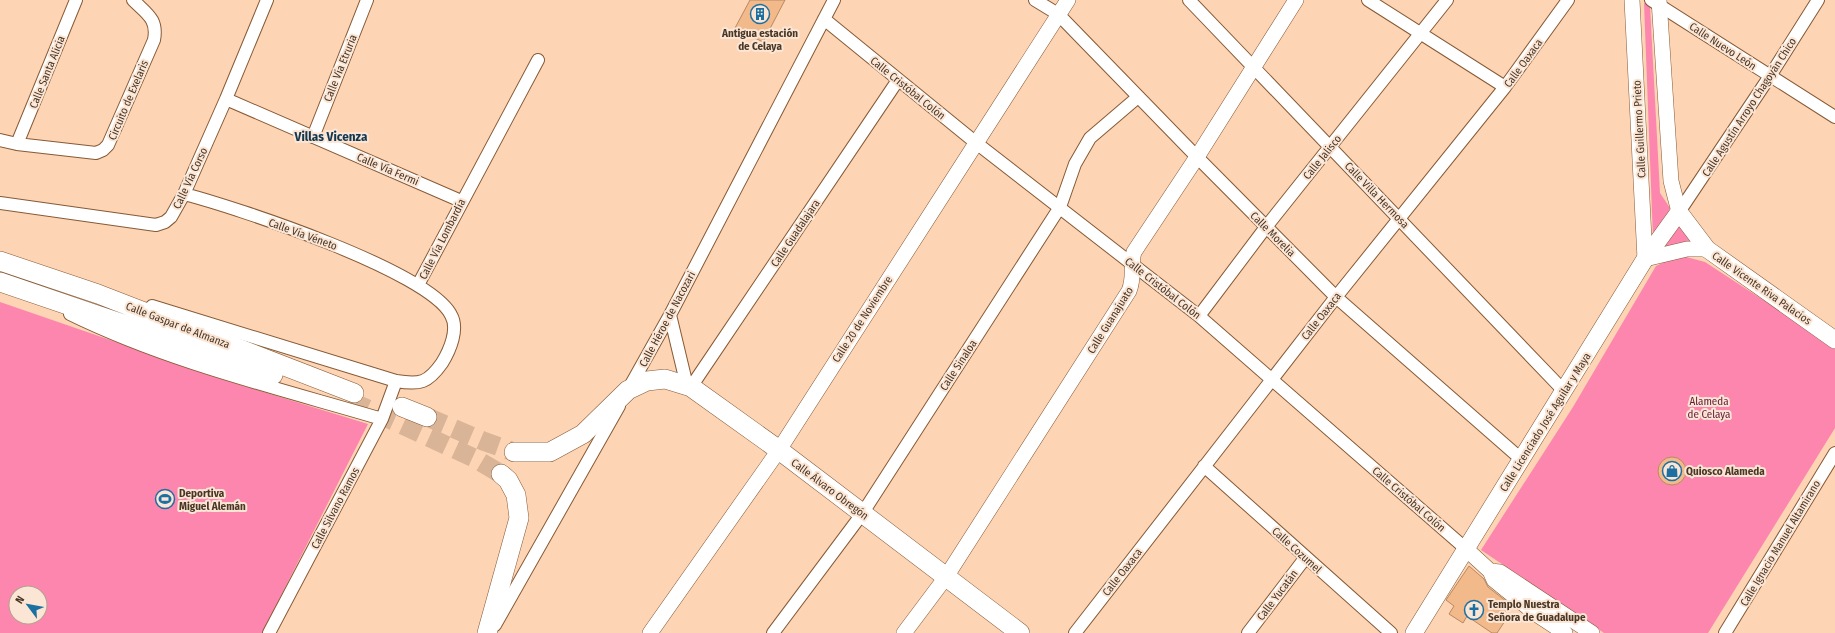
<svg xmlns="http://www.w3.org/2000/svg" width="1835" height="633" viewBox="0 0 1835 633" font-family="'Fira Sans Condensed',sans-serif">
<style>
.green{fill:#fd86ae;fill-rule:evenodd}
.building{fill:#f2b98a;stroke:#b88962}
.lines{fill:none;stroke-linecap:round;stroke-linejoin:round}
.primary-tunnel{stroke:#d9b497;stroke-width:19;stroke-dasharray:19 10;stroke-linecap:butt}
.minor-casing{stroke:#865a35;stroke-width:14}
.tertiary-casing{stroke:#865a35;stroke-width:16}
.secondary-casing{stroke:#865a35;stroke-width:18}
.primary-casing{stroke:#865a35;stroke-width:20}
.minor{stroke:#fff;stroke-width:12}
.tertiary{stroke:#fff;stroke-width:15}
.secondary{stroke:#fff;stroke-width:17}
.primary{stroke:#fff;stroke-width:19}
.labels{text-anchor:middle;stroke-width:4;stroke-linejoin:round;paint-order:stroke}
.poi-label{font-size:11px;font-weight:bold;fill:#4a3625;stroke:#fbe6d6;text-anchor:start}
.street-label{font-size:11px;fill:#4a3625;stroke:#fbe6d6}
.park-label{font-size:11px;fill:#621936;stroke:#fbe6d6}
.quarter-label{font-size:13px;font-weight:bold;fill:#123850;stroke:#fbe6d6}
</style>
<rect width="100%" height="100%" fill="#fdd4b4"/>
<path class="green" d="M 1644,3 L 1650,6 L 1660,193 L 1670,208 L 1668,218 L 1653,238 Z
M 1677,226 L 1682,227 L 1693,244 L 1658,251 Z
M 1679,255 L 1705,262 L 1835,347 L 1835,428 L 1708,633 L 1604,633 L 1481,550 L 1573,407 L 1656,266 Z
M 0,302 L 238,384 L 368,424 L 262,633 L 0,633 ZM 16,593 L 40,593 L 40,617 L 16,617 Z"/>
<path class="building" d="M 750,0 L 785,0 L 763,42 L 735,28 Z
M1658 471a14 14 0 1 1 28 0a14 14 0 1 1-28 0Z
M 1469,566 L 1484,579 L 1488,587 L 1511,605 L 1503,615 L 1507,618 L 1497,633 L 1492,633 L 1467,616 L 1463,623 L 1449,614 L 1454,606 L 1446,600 Z"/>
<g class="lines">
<path class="primary-tunnel" d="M 350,401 L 474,458 L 501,474
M 427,417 L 483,441 L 514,452"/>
<g class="minor-casing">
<path id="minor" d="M 1035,0 L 1058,14 L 1197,157 L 1336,297 L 1521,459
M 1189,0 L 1564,391
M 1368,0 L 1505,87
M 1651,0 L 1835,117
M 824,19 L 975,142 L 1199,316 L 1465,548
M 226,99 L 461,201
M 313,137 L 367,0
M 0,140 L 17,144 L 96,153 L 103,150 L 108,145 L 154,40 C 158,19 147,14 133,0
M 17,144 L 76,0
M 0,203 L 156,225 L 165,222 L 171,217 L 184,194 L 226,99 L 267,0
M 1679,212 L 1770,76 L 1818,0
M 418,285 L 538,60
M 152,306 L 396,381 C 420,385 428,383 442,363 C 450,350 459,329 451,315 C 429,271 235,207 184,194
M 70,314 C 168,362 277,388 382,419
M 670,315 L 687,386
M 1199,316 L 1266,227 L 1447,0
M 691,387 L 898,80
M 628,390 L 670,315 L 834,0
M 1204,466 L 1391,633
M 495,625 L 619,406
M 269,633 L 382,419 L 396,381
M 773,633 L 862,514 L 1060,207 L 1075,164 L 1090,138 L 1138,97
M 1075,633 L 1336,297 L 1505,87 L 1568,0
M 1248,633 L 1306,557
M 1725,633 L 1835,453"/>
</g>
<g class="tertiary-casing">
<path id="tertiary" d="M 1632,0 L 1645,259 L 1687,249 L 1707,249
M 1659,0 L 1671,181 L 1679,212
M 1465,548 L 1490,571 L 1494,580 L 1536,614 L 1565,633
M 1490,571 L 1500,572 L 1592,633
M 650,633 L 779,450 L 1068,0
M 904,633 L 946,577 L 1129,291 C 1135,277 1130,266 1134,252 L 1197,157 L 1296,0"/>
</g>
<g class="secondary-casing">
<path id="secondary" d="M 1414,633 L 1645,259 L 1679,212 L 1707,249 L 1835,340"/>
</g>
<g class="primary-casing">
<path id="primary" d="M 0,261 L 98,294 L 354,393
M 0,282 L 273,375
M 402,407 L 427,417
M 514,452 L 550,452 L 583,434 L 628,390 L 647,381 L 665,379 L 691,387 L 779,450 L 1020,633
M 487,633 L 519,518 L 516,495 L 508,480 L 501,474"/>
</g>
<use href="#minor" class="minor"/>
<use href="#tertiary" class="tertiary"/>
<use href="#secondary" class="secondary"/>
<use href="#primary" class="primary"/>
</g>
<defs>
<g id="building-ring" transform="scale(1)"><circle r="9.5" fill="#fbe6d6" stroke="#1c70a1" stroke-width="1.5"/><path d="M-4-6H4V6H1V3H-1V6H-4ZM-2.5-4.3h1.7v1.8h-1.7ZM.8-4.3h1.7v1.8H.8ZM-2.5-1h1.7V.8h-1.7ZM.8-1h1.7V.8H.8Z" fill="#1c70a1"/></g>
<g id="shop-ring" transform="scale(1)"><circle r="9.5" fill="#fbe6d6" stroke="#1c70a1" stroke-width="1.5"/><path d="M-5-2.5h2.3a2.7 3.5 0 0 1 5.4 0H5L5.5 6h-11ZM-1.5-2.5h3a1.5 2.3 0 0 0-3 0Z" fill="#1c70a1"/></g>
<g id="stadium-ring" transform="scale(1)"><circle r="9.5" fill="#fbe6d6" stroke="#1c70a1" stroke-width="1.5"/><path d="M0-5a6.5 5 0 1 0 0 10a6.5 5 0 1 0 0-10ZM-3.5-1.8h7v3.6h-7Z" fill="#1c70a1"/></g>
<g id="church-ring" transform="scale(1)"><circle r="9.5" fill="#fbe6d6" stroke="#1c70a1" stroke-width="1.5"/><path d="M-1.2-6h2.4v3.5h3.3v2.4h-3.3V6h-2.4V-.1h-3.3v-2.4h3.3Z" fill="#1c70a1"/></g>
</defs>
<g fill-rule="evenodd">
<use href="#building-ring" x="760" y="14"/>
<use href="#shop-ring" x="1672" y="471"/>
<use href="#stadium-ring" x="165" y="499"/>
<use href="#church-ring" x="1474" y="610"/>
</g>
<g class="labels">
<g class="poi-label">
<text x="760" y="37" text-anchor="middle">Antigua estación<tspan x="760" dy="13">de Celaya</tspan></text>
<text x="1686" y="475">Quiosco Alameda</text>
<text x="179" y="497">Deportiva<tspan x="179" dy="13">Miguel Alemán</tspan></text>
<text x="1488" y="608">Templo Nuestra<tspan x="1488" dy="13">Señora de Guadalupe</tspan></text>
</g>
<g class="street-label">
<text transform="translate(1723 46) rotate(33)" y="4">Calle Nuevo León</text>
<text transform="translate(1523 63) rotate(-54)" y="4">Calle Oaxaca</text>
<text transform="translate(340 68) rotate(-68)" y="4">Calle Vía Etruria</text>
<text transform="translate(47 72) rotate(-68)" y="4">Calle Santa Alicia</text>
<text transform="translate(908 88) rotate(39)" y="4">Calle Cristóbal Colón</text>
<text transform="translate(128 100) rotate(-67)" y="4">Circuito de Exelaris</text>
<text transform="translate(1749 107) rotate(-57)" y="4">Calle Agustín Arroyo Chagoyán Chico</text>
<text transform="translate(1639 129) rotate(-93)" y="4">Calle Guillermo Prieto</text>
<text transform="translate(1322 157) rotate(-51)" y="4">Calle Jalisco</text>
<text transform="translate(388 169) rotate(23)" y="4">Calle Vía Fermi</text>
<text transform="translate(190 178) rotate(-65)" y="4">Calle Vía Corso</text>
<text transform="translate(1377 195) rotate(46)" y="4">Calle Villa Hermosa</text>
<text transform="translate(795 233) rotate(-56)" y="4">Calle Guadalajara</text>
<text transform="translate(303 234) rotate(20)" y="4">Calle Vía Véneto</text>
<text transform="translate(1273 234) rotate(45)" y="4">Calle Morelia</text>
<text transform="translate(442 239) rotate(-63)" y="4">Calle Vía Lombardía</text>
<text transform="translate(1163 288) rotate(38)" y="4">Calle Cristóbal Colón</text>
<text transform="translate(1762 288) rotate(35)" y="4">Calle Vicente Riva Palacios</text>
<text transform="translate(1321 316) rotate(-52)" y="4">Calle Oaxaca</text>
<text transform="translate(667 319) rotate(-62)" y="4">Calle Héroe de Nacozari</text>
<text transform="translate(862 319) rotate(-57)" y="4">Calle 20 de Noviembre</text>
<text transform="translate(1110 320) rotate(-58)" y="4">Calle Guanajuato</text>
<text transform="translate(178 325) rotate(21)" y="4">Calle Gaspar de Almanza</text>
<text transform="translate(958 365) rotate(-57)" y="4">Calle Sinaloa</text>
<text transform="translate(1545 422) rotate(-58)" y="4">Calle Licenciado José Aguilar y Maya</text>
<text transform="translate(830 489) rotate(37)" y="4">Calle Álvaro Obregón</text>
<text transform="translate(1409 499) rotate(41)" y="4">Calle Cristóbal Colón</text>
<text transform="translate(335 508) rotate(-62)" y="4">Calle Silvano Ramos</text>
<text transform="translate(1780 543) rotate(-59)" y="4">Calle Ignacio Manuel Altamirano</text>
<text transform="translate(1297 550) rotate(42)" y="4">Calle Cozumel</text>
<text transform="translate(1122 572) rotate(-52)" y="4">Calle Oaxaca</text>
<text transform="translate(1277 595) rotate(-53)" y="4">Calle Yucatán</text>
</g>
<g class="park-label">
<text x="1709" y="405">Alameda<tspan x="1709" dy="13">de Celaya</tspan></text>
</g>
<g class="quarter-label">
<text x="331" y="141">Villas Vicenza</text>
</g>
</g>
<g transform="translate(28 605) rotate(302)"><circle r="19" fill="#fbe6d6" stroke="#b4a08f"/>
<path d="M0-3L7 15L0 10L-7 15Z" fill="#1c70a1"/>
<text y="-6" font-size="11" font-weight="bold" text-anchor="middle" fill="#4a3625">N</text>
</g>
</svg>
